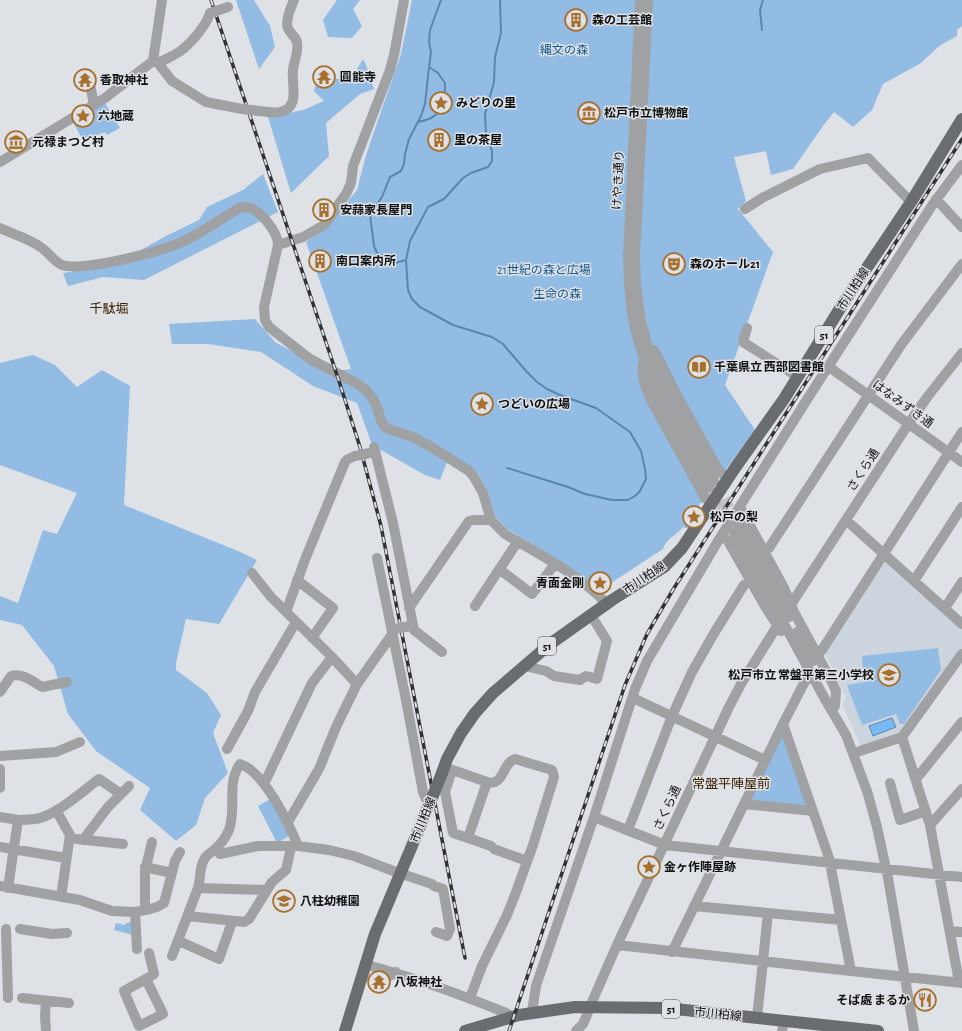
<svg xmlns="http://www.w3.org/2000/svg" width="962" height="1031" viewBox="0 0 962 1031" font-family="'Alegreya Sans','Noto Sans JP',sans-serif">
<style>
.built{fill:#ccd5de}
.green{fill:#92bce4}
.water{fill:#79b9f5;stroke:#5986b0}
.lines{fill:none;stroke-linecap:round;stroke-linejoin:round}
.stream{stroke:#5986b0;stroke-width:2}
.minor-tunnel{stroke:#bfc2c5;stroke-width:10;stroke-dasharray:10 5;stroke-linecap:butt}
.minor{stroke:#a0a1a3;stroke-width:10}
.major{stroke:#6a6d70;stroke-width:12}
.rail-casing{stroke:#303233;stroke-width:3.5}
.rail{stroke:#dee1e5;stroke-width:2;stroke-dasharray:6;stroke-linecap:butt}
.minor-bridge{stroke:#a0a1a3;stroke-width:10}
.major-bridge{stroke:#6a6d70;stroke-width:12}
.labels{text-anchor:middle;stroke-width:3;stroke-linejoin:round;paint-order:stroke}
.shield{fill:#dee1e5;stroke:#4c4e50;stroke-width:1}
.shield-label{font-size:11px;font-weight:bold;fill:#0e0f10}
.poi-label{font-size:12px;font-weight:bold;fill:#0e0f10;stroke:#dee1e5;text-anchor:start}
.park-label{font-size:12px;fill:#11578e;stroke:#dee1e5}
.street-label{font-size:12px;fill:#0e0f10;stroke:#dee1e5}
.neighbourhood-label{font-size:13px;fill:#3c2302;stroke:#dee1e5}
</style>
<rect width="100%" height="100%" fill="#dee1e5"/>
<path class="built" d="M 886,560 L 962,628 L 962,649 L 904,730 L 861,747 L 842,704 L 846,698 L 824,651 L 880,561 Z"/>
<path class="green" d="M 236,0 L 254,0 L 270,26 L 275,47 L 259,69 Z
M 337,0 L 360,0 L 353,9 L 362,26 L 352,38 L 328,37 L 323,20 Z
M 412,0 L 962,0 L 962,26 L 957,30 L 957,36 L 939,46 L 921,63 L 883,84 L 872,110 L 853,127 L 834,112 L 823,126 L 793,169 L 771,175 L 766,151 L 734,157 L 746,201 L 738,209 L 773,252 L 725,385 L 755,430 L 695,511 L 692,530 L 683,527 C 675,537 667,537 663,549 L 614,581 L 601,592 L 537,547 L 507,529 L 495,516 L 487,490 L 478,473 L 448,460 L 440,480 L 425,475 L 372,445 L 357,403 L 313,386 L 261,352 L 208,344 L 172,344 L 169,324 L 255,319 L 275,342 L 330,372 L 351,369 L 306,242 L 327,227 L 357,190 L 366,155 L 401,54 Z
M 363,59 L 366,65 L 374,89 L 360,94 L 326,123 L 329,156 L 291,193 L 268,117 L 303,110 L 324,101 L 314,91 L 317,80 L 352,78 Z
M 105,103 L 120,128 L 107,135 L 105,132 L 83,141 L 73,122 Z
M 263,174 L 278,212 L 144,280 L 103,277 L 68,286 L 63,273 L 116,264 L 166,236 L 199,220 L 207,207 L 243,190 Z
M 33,355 L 55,365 L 77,387 L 102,370 L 130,386 L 124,505 L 238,551 L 257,560 L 219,624 L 186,619 L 176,663 L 176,670 L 207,693 L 221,715 L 213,733 L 228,773 L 205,798 L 196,825 L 176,841 L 140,810 L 150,788 L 96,751 L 68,714 L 54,666 L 22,625 L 0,620 L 0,596 L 18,603 L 43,530 L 57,534 L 77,493 L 0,465 L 0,363 Z
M 938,648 L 941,670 L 904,724 L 900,724 L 896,714 L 862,725 L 847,685 L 864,682 L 862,656 Z
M 783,735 L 808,806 L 753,802 L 750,798 Z
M 272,798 L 289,836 L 277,843 L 258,806 Z
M 131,922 L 133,935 L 114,930 L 116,923 L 125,925 L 126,923 Z"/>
<path class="water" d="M 892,718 L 896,727 L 873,736 L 869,726 Z"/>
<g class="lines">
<path class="stream" d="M 500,0 L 501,33 L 495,57 L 494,82 L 485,114 L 486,133 L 492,151 L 492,161 L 488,167 L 471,173 L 463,178 L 444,199 L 428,207 L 410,241 L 406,260 L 408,290 L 412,299 L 420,307 L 453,325 L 492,337 L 503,344 L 526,371 L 537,382 L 547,389 L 560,395 L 596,408 L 630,432 L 641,451 L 645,469 L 646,479 L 640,491 L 635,496 L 628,500 L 612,500 L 585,494 L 568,487 L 507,468
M 762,30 L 760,10 L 763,0
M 418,122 C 422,121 427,120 431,118 C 443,112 445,95 445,83 L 438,73 L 429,67
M 406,260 L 391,264 L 377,253 L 374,246 L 370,215 L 382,197 L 390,177 L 401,171 L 404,164 L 405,154 L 409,139 L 421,116 L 425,104 L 429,67 L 431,52 L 429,42 L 430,30 L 441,0"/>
<path class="minor-tunnel" d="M 717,486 L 738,523
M 709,487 L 733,530"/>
<path class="minor" d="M 640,0 L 628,257 C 629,279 629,302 634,324 C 647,383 680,435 709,487
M 648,0 L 635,256 L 636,287 L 641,321 L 651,359 L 662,384 L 714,481
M 153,61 L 158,63 L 172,81 L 206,102 L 242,109
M 158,63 C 166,59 176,55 183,49 C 192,42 207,24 210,13
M 89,79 L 94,105
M 268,112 C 271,112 276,113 280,112 C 301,108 291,84 293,70 C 294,60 299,52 297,42 C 295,35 287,32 287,24 C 287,16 291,7 294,0
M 0,162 L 105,98 L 153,61 L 162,0
M 936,199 L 962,227
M 745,209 L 762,198 L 820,169 L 868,158 L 911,202
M 0,228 C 13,234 27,238 39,246 C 48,251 53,261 62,265 C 83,272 163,251 184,241 C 203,232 221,219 239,208 C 241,208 243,207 246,207 C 259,208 278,232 278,245 L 264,307 L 265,320 L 269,327 L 310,359 L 356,383 L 367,391 L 373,399 L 378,409 L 381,421 L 385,427 L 391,430 L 413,437 L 433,448 L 469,471 L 474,477 L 483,493 L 491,520 L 505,534 C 540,555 578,574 606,603
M 278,245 L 303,237 L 324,225 L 346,194 L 351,183 L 353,166 L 390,70 L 394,55 L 404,0
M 747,328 L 743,342 L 798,377
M 654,350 L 675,392 L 719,471 L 728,478
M 643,364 C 641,379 647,391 653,404 L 706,499 L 712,504
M 829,367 L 962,462
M 374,447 L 393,523 L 413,625 L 410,626
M 740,507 L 784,588 L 794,612 L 833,684 L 836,691 L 835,706
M 846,520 L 962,624
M 739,525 L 789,617
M 734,532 L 826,701 L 846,735 L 867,791 L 877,827 L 888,878 L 914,1031
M 722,535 L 728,541 L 766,608 L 781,631
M 764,552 L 769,548 L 901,345 L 962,264
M 377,558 L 406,700 L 423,792 L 429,806
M 499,569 L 532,594 L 555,564
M 252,573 L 271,597 L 330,655 L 357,684
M 297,580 L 333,608 L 312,638
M 914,581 L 962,507
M 475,606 L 518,541
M 790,606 L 909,423 L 928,396 L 962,353
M 409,608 L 469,521 L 473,520 L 491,520
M 945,608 L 962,582
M 286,612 L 306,557 L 345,462 L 348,459 L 355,456
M 413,625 L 414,630 L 442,652
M 797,632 L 813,661
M 818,655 L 822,650 L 962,432
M 526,665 L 529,667 L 546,671 L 554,676 L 580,680 L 586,676 L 597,679 L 607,641 L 591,615
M 0,692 L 11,676 C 23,673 32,681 42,687 L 67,682
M 633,698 L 765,760
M 783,724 L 803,685 L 807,679
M 902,737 L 930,825 L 959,982
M 227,749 L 248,711 L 255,692 L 296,622
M 854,753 L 902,737 L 962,654
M 0,756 L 56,752 L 80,742
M 444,767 L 487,782 L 468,838 L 491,846
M 0,769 L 0,788
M 452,770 L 445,792 L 453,833 L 468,838
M 916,779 L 962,722
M 890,783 L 900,820 L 926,811
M 264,784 L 312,683 L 332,657
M 744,804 L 813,811
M 56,810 L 70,835 L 61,897
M 0,817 L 18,820
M 594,817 L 665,845 L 962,877
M 288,822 L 319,769 L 336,727 L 357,684 L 393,633
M 930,825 L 962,789
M 628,830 L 672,716 L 692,672 L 713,635 L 744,585 L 751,580
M 77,839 L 123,844
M 83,840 L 108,807 L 129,786
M 0,847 L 66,858
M 494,849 L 527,861
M 220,854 L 258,846 L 298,846
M 145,867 L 172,873
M 0,886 L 80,900 L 112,911 L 135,912 L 150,909 L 157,907 L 164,903 L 175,861 L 180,852
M 8,888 L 18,820 C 27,820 35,820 43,817 C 62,810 83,791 99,779 L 121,794
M 198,888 C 201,878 199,866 205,858 C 207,854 211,853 214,850 C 220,845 226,837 229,830 C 237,808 226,784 240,764 C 264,771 289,824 298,846 L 329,850 L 354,856 L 396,872 L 432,884 L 434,886 L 443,889 L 450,929 L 447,936 L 436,932
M 267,890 L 272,882 L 286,870 L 290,852 L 290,846
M 694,906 L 768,913
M 145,910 L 145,871 L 152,842
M 135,912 L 137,949
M 841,920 L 851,971 L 962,983
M 6,929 L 8,998
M 20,929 L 52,934 L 67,933
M 950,931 L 962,932
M 179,941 L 219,959 L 232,922
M 617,945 L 851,971
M 672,952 L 783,724 L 829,858 L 841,920 L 768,913 L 757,1018
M 172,956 L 198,888 L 267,890 L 249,919 L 244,922 L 188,916
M 367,965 C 414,977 459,994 504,1012 L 508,1014 L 509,1017
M 146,979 L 124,991 L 139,1026 L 163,1014 L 146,979 L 154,974 L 149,953
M 374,980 L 392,975 L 396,972
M 22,998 L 69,1003
M 470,998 L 482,966 L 507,915 L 515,895 L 533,845 L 554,777 L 552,770 L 515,759 C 502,763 504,787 487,782
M 532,1012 L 536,986 L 594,817 L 635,689 L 647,661 L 718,541 L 808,398 L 933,204 L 962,165
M 46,1031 L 45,1016 L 46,1001
M 576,1031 L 583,1024 L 586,1017 L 595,995 L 617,945 L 729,707 L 741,684 L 779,623
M 782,1031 L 784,1021"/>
<path class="major" d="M 442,773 L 447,759 L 461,733 L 475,713 L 493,693 L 550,644 L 612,600 L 664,567 L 682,548 L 735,468 L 784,399 L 844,302 L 911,202 L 962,119
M 345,1031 L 375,934 L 432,798
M 465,1031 L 519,1015 L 575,1007 L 666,1008 L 878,1031"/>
<g class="rail-casing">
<path id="rail" d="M 211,0 L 339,381 L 360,447 L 381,526 L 465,958
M 509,1031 L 625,685 L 647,634 L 674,588 L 962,139"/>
</g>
<use href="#rail" class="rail"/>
<path class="minor-bridge" d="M 210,13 L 228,7
M 242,109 L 268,112
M 355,456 L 375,452
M 779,623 L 790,606
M 395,629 L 410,626"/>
<path class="major-bridge" d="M 432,798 L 442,773"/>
</g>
<defs>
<g id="building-ring" transform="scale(1.15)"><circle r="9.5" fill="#dee1e5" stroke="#a8702d" stroke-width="1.5"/><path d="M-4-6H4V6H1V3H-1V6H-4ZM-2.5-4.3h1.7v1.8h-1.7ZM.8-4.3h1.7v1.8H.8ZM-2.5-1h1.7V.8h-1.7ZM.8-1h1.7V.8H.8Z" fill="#a8702d"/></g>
<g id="temple-ring" transform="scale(1.15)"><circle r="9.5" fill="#dee1e5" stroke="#a8702d" stroke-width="1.5"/><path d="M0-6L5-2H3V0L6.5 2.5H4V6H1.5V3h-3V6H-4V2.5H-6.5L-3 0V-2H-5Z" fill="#a8702d"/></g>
<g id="sight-ring" transform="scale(1.15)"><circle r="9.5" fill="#dee1e5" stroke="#a8702d" stroke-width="1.5"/><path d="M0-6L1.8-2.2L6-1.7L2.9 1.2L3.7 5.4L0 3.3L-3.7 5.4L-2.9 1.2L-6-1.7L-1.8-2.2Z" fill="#a8702d"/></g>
<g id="museum-ring" transform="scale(1.15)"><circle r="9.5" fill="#dee1e5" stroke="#a8702d" stroke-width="1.5"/><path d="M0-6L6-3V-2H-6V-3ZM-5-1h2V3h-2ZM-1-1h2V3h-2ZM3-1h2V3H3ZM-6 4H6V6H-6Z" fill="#a8702d"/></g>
<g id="theatre-ring" transform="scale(1.15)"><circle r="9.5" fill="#dee1e5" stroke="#a8702d" stroke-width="1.5"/><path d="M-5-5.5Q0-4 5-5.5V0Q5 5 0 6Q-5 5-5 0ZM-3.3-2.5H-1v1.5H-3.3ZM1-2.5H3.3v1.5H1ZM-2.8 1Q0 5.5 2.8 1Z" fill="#a8702d"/></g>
<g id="library-ring" transform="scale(1.15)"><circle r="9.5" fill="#dee1e5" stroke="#a8702d" stroke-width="1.5"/><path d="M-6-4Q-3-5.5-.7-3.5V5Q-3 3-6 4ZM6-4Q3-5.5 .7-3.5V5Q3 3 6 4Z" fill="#a8702d"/></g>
<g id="school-ring" transform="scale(1.15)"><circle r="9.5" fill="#dee1e5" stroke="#a8702d" stroke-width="1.5"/><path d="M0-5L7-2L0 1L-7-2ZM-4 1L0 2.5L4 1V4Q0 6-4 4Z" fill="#a8702d"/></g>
<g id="restaurant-ring" transform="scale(1.15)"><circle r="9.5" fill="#dee1e5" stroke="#a8702d" stroke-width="1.5"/><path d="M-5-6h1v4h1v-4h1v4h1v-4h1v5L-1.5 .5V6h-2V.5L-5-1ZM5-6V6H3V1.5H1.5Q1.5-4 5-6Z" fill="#a8702d"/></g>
</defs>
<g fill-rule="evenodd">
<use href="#building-ring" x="576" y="20"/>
<use href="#temple-ring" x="324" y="77"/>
<use href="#temple-ring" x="85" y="80"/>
<use href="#sight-ring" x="441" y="103"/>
<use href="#museum-ring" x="589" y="113"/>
<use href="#sight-ring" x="83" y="116"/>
<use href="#building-ring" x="439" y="140"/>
<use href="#museum-ring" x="16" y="142"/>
<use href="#building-ring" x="324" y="210"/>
<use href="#building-ring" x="320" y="261"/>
<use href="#theatre-ring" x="674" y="264"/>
<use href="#library-ring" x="699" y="367"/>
<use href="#sight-ring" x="482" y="404"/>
<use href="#sight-ring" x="694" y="517"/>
<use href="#sight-ring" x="600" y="583"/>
<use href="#school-ring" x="889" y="675"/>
<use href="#sight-ring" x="649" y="867"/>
<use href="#school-ring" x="284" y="901"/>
<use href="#temple-ring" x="379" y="982"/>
<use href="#restaurant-ring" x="925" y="1000"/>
</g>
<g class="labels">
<g class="shield">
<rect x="815" y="326" width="18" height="18" rx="3"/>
<rect x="538" y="637" width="18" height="18" rx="3"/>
<rect x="662" y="1000" width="18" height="18" rx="3"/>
</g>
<g class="shield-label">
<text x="824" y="339">51</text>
<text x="547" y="650">51</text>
<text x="671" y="1013">51</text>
</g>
<g class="poi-label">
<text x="592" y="24">森の工芸館</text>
<text x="340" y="81">圓能寺</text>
<text x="100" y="84">香取神社</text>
<text x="456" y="107">みどりの里</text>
<text x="604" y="117">松戸市立博物館</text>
<text x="98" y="120">六地蔵</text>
<text x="454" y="144">里の茶屋</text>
<text x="32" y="146">元禄まつど村</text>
<text x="340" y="214">安蒜家長屋門</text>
<text x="336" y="265">南口案内所</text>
<text x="690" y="268">森のホール21</text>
<text x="714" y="371">千葉県立 西部図書館</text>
<text x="498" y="408">つどいの広場</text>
<text x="710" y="521">松戸の梨</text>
<text x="584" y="587" text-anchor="end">青面金剛</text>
<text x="874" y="679" text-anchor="end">松戸市立 常盤平第三小学校</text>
<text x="664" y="871">金ヶ作陣屋跡</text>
<text x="300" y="905">八柱幼稚園</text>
<text x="394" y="986">八坂神社</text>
<text x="910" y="1004" text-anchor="end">そば處 まるか</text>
</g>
<g class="park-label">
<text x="564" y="54">縄文の森</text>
<text x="544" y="274">21世紀の森と広場</text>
<text x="557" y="298">生命の森</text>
</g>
<g class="street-label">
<text transform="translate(618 180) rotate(-87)" y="4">けやき通り</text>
<text transform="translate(853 289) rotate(-57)" y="4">市川柏線</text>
<text transform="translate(903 404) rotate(36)" y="4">はなみずき通</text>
<text transform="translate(863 470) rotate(-57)" y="4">さくら通</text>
<text transform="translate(644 578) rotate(-34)" y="4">市川柏線</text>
<text transform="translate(667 808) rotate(-65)" y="4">さくら通</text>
<text transform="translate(423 820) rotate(-68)" y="4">市川柏線</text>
<text transform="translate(718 1014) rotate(6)" y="4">市川柏線</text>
</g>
<g class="neighbourhood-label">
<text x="109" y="313">千駄堀</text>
<text x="731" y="788">常盤平陣屋前</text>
</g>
</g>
</svg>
